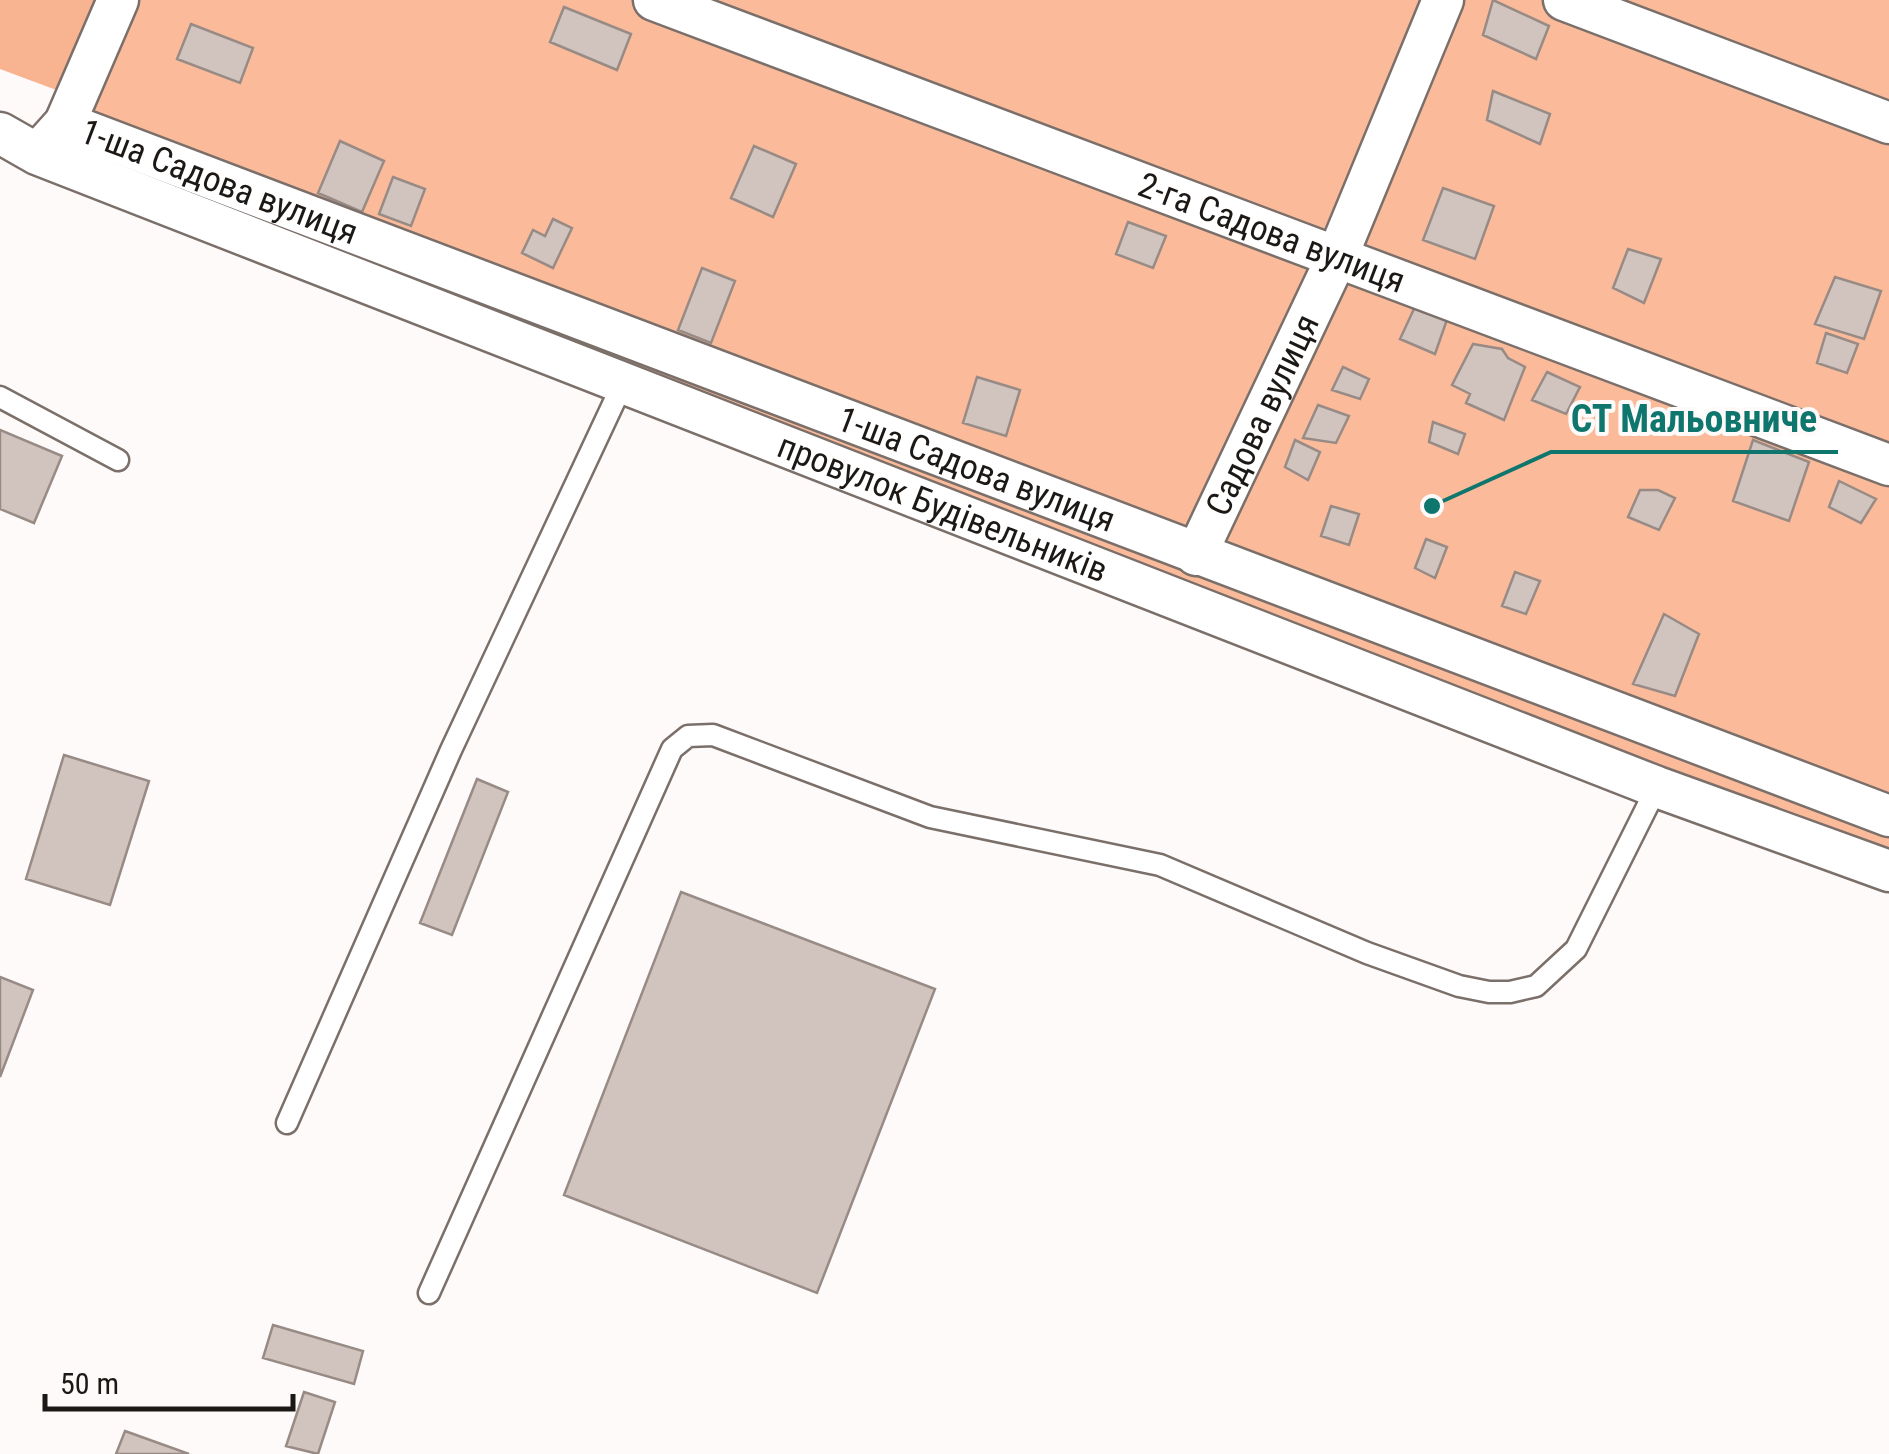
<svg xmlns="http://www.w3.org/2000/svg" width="1889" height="1454" viewBox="0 0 1889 1454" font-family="'Roboto Condensed',sans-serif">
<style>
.green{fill:#fbbb9b}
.forest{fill:#f8b391}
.building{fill:#d1c3bd;stroke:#988b85;stroke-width:2.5}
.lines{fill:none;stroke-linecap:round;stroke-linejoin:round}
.lane-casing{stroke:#7b6f6a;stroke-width:25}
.street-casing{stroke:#7b6f6a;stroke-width:45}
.lane{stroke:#fff;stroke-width:20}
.street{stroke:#fff;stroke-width:40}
.labels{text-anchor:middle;stroke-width:8;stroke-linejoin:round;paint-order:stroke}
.street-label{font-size:35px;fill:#1c1815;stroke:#fdfaf9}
.leader{fill:none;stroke:#0f766e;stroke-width:4}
.callout-dot{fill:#0f766e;stroke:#fdfaf9;stroke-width:4}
.callout-label{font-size:38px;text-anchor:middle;font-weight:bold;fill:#0f766e;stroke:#fdfaf9;stroke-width:8;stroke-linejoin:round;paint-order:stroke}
</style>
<rect width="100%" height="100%" fill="#fdfaf9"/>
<path class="green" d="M 105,0 L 1889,0 L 1889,854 L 60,158 Z"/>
<path class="forest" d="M 0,0 L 95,0 L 59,91 L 0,69 Z"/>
<path class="building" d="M 1493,0 L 1549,26 L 1536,59 L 1483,35 Z
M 564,7 L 631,34 L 617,70 L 550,42 Z
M 191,24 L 253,48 L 240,83 L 177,59 Z
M 1493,91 L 1550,114 L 1540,144 L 1487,120 Z
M 340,141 L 384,161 L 362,212 L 318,193 Z
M 754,146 L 796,164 L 773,217 L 731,198 Z
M 393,177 L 425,189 L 411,226 L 379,214 Z
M 1443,188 L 1494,206 L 1475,259 L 1423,240 Z
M 553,219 L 572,228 L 553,268 L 522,253 L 533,230 L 545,236 Z
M 1128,222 L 1166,236 L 1153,268 L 1116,254 Z
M 1628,249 L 1661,259 L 1644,303 L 1613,288 Z
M 702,268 L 735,281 L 711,343 L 678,330 Z
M 1835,277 L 1881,291 L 1864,339 L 1815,324 Z
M 1419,298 L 1450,311 L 1435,354 L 1400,339 Z
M 1826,333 L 1858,344 L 1847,373 L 1817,363 Z
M 1473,344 L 1502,349 L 1508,358 L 1525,367 L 1504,420 L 1466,403 L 1470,394 L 1452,385 Z
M 1343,367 L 1369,379 L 1360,399 L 1332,390 Z
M 1547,372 L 1580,387 L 1566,414 L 1532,400 Z
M 977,377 L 1020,390 L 1006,436 L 963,423 Z
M 1318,405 L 1349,416 L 1336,443 L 1303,438 Z
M 1433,422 L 1465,434 L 1458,454 L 1429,442 Z
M 0,430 L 62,456 L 34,523 L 0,509 Z
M 1295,440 L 1320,452 L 1308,480 L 1285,467 Z
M 1753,440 L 1809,462 L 1789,521 L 1733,501 Z
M 1839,481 L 1876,499 L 1861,523 L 1829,507 Z
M 1640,490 L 1658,490 L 1675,498 L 1659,530 L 1628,517 Z
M 1331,506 L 1359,514 L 1349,545 L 1321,536 Z
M 1426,539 L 1447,547 L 1435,578 L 1415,568 Z
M 1515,572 L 1540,581 L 1526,614 L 1502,606 Z
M 1664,614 L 1699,634 L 1675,696 L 1633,684 Z
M 64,755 L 149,781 L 110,905 L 26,879 Z
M 477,779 L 508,792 L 452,935 L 420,923 Z
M 681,892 L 935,989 L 817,1293 L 564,1195 Z
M 0,977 L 33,990 L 0,1077 Z
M 273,1325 L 363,1351 L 354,1384 L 263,1358 Z
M 304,1392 L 335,1402 L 318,1454 L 286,1446 Z
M 125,1431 L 189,1454 L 116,1454 Z"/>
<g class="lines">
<g class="lane-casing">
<path id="lane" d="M 0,397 L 118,460
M 287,1123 L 451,750 L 623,383
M 429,1293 L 672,749 L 688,736 L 713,735 L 930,817 L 1160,865 L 1367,953 L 1459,986 L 1489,992 L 1510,992 L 1536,986 L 1576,949 L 1657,787"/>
</g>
<g class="street-casing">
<g id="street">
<path id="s1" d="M 654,0 L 1889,465"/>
<path d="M 1564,0 L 1889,123"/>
<path id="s2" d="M 65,123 L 1889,816"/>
<path id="s3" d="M 0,133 L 37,154 L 1657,787 L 1889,871"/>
<path d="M 47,143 L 65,123 L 118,0"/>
<path id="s4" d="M 1196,555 L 1337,257 L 1443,0"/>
</g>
</g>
<use href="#lane" class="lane"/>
<use href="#street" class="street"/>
</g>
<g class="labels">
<g class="street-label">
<text dy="12" stroke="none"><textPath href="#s2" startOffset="165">1-ша Садова вулиця</textPath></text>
<text dy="12" stroke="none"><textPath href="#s1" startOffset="660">2-га Садова вулиця</textPath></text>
<text dy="12" stroke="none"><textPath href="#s4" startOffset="155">Садова вулиця</textPath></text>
<text dy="12" stroke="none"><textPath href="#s2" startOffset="975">1-ша Садова вулиця</textPath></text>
<text dy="12" stroke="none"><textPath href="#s3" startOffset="1015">провулок Будівельників</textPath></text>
</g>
</g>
<path class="leader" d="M1432 506L1551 452H1838"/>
<circle class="callout-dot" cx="1432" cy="506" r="10"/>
<g class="callout-label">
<text x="1694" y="432">СТ Мальовниче</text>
</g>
<path d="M45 1394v15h248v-15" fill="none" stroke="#1c1815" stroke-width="5"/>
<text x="60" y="1394" font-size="30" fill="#1c1815" stroke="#fdfaf9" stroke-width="8" paint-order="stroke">50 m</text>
</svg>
